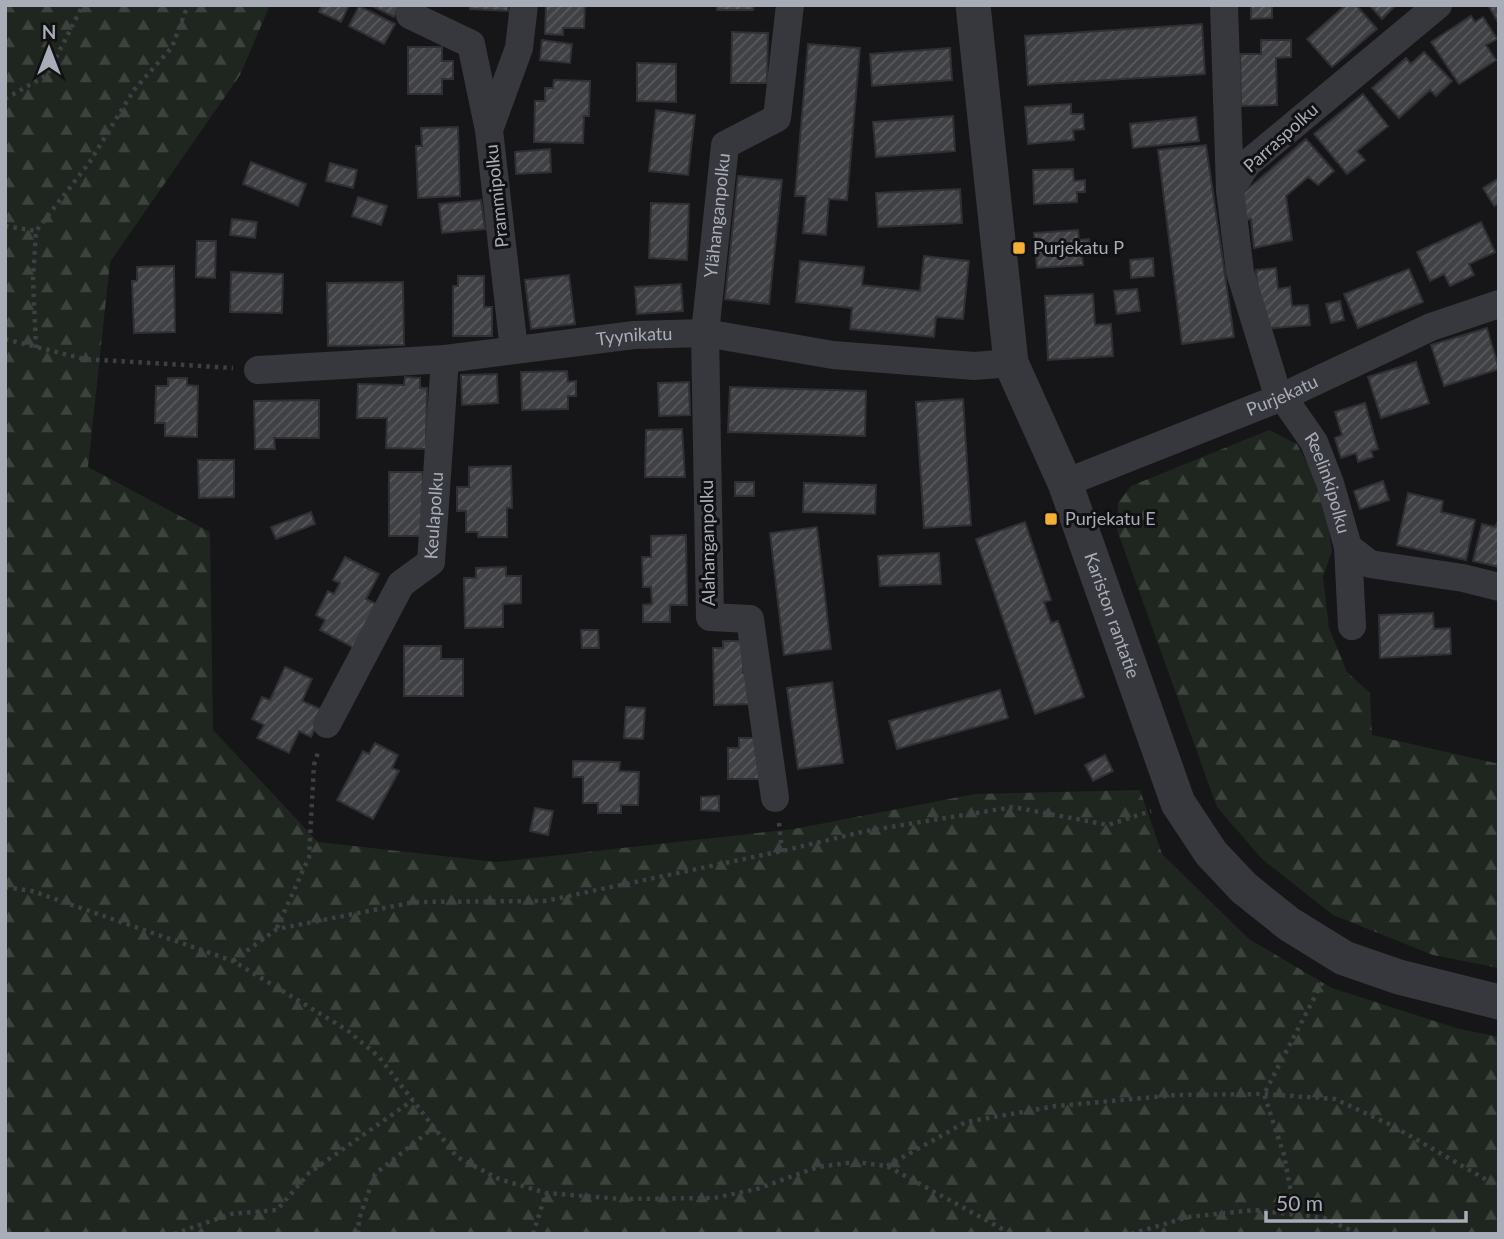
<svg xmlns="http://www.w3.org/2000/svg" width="1504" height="1239" viewBox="0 0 1504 1239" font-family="Lato,sans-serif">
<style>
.forest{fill:url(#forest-firs)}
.building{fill:url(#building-hatch);stroke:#303034;stroke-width:2}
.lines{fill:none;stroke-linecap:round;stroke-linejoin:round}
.path{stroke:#3d3f44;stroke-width:4.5;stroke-dasharray:3.5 5;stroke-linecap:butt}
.minor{stroke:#37383d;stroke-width:28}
.tertiary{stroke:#37383d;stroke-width:35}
.poi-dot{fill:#f2b134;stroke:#111113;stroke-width:2.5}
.labels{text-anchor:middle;stroke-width:6;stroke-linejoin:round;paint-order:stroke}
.street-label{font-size:18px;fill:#a8adb8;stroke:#111113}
.poi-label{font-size:18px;fill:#a8adb8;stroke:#111113;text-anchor:start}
</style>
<defs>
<pattern id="forest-firs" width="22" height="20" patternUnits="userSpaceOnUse" patternTransform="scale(1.75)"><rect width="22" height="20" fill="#1e261f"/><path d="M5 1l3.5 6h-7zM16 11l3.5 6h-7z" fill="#3c433d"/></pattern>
<pattern id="building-hatch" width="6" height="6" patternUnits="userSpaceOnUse" patternTransform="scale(1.75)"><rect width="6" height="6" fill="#404145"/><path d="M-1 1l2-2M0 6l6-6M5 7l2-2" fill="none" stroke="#595a5e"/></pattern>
</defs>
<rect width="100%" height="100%" fill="#161618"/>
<path class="forest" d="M 5,5 L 270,5 L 240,75 L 110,262 L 88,467 L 210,532 L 213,730 L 318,842 L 496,862 L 794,829 L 975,794 L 1140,790 L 1162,854 L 1249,939 L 1332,988 L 1456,1028 L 1499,1037 L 1499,1234 L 5,1234 Z
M 1269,430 L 1297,444 L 1323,494 L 1332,551 L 1323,577 L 1329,628 L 1347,672 L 1370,693 L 1372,735 L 1499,764 L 1499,968 L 1433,955 L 1333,915 L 1262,859 L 1217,807 L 1117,530 L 1118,503 L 1131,486 Z"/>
<path class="building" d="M 322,5 L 349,5 L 341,22 L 319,12 Z
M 370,5 L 400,5 L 394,17 Z
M 470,5 L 508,5 L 508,11 L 470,9 Z
M 546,5 L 585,5 L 584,28 L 563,28 L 563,35 L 545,34 Z
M 717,5 L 754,5 L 753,10 L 717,10 Z
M 1251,5 L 1272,5 L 1272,18 L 1251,19 Z
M 1346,5 L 1356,5 L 1377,29 L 1332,67 L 1307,39 Z
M 1369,5 L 1396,5 L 1382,19 Z
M 1488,5 L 1499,5 L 1499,24 Z
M 359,6 L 395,24 L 384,44 L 349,26 Z
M 1471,16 L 1475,22 L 1483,17 L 1497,39 L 1486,45 L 1496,60 L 1459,84 L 1431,42 Z
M 1202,24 L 1205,74 L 1028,85 L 1025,36 Z
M 732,32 L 768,33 L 767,83 L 731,83 Z
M 542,40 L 572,44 L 570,63 L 540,60 Z
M 1261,40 L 1291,40 L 1291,57 L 1276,58 L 1277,105 L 1241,106 L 1240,54 L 1261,54 Z
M 808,44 L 860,48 L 847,200 L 829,199 L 826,235 L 803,233 L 806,196 L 795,196 Z
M 408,47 L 442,47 L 442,61 L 453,61 L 453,79 L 442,79 L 442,94 L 408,94 Z
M 950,48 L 952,80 L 872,86 L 870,54 Z
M 1424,52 L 1452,81 L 1436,96 L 1430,90 L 1399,118 L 1372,88 L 1406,58 L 1411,64 Z
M 637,63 L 676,64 L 676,102 L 637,101 Z
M 554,80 L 590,81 L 589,116 L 584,116 L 583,143 L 534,142 L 535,101 L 545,101 L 545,88 L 553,88 Z
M 1363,94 L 1388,126 L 1357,151 L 1365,160 L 1347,174 L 1314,134 Z
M 1071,104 L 1071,114 L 1083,114 L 1084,129 L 1073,130 L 1074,140 L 1028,144 L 1025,107 Z
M 656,110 L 695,115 L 688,175 L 649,171 Z
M 953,116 L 955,151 L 876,157 L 873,122 Z
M 1196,117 L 1199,141 L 1133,148 L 1130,124 Z
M 458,127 L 460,196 L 418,198 L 416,146 L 422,146 L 421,128 Z
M 1306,139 L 1334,171 L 1318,185 L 1308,177 L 1286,196 L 1292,240 L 1254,248 L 1251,219 L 1246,220 L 1242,194 Z
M 1206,145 L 1234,337 L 1182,344 L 1158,150 Z
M 550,149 L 551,172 L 516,174 L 515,152 Z
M 251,162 L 306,184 L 298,206 L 243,184 Z
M 330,163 L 357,170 L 353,188 L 326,181 Z
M 1073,169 L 1074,181 L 1085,180 L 1085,192 L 1077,192 L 1077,202 L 1034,204 L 1033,170 Z
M 738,176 L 782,180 L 769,304 L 725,299 Z
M 1499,178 L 1499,203 L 1494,206 L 1483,188 Z
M 960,189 L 962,223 L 878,227 L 876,193 Z
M 358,197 L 387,206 L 381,225 L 352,216 Z
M 481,200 L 485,229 L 442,233 L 439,204 Z
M 651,203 L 689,204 L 687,260 L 649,258 Z
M 232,219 L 257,222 L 255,238 L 230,235 Z
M 1481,222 L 1495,252 L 1469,264 L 1474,275 L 1450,286 L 1444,274 L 1430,281 L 1417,252 Z
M 1078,230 L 1079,240 L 1089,239 L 1090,255 L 1082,255 L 1083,265 L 1037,268 L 1034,233 Z
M 197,241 L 216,241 L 215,278 L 196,277 Z
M 924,256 L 969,261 L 963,319 L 936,317 L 934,337 L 850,329 L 852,308 L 796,302 L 800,261 L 864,267 L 862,285 L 920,291 Z
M 1153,258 L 1154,276 L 1131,278 L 1130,260 Z
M 174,266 L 175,332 L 134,333 L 132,281 L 137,281 L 137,267 Z
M 1276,268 L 1278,289 L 1290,287 L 1292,306 L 1308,305 L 1310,325 L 1261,329 L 1256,270 Z
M 1409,269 L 1423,302 L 1358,328 L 1344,294 Z
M 231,272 L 283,274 L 282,313 L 230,312 Z
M 569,275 L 575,324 L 531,329 L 525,280 Z
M 458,276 L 484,276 L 484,307 L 492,307 L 492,336 L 453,336 L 453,286 L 458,286 Z
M 403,282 L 404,345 L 328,346 L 327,283 Z
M 681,284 L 683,311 L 637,314 L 635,287 Z
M 1137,289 L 1140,311 L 1117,314 L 1114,291 Z
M 1093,294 L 1095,325 L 1111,324 L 1113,356 L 1048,360 L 1045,296 Z
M 1340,301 L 1344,320 L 1331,323 L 1326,304 Z
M 1487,328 L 1499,369 L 1444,386 L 1431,345 Z
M 1416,362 L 1429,403 L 1381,418 L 1368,377 Z
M 567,371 L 568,382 L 576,381 L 576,396 L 568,396 L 568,409 L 522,410 L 521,372 Z
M 497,374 L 498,403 L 462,405 L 461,375 Z
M 405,377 L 420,378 L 420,388 L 427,388 L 426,449 L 386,448 L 387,418 L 357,418 L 358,384 L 404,385 Z
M 168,378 L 187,378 L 187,385 L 198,386 L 197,437 L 165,436 L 165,423 L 155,423 L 156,386 L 168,386 Z
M 689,382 L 690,415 L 659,416 L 658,383 Z
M 730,387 L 866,391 L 865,436 L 728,432 Z
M 963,399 L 971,525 L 924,528 L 916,402 Z
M 319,400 L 319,438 L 274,438 L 275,449 L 255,449 L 254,401 Z
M 1365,403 L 1378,449 L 1371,451 L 1373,457 L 1358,462 L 1356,453 L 1341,458 L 1335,438 L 1342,435 L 1335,412 Z
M 682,429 L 685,477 L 645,477 L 646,430 Z
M 198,460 L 234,460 L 234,497 L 199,498 Z
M 511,466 L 512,508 L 507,508 L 507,537 L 478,537 L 478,532 L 466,532 L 466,511 L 457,511 L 457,487 L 469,487 L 469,467 Z
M 389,472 L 423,472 L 422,536 L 389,536 Z
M 1383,481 L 1389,500 L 1360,509 L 1354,491 Z
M 735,482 L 754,482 L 754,496 L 735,496 Z
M 804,483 L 876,485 L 875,514 L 803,512 Z
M 1408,493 L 1443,501 L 1441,512 L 1475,520 L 1466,560 L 1397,545 Z
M 311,512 L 315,524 L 276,539 L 271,527 Z
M 1025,522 L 1051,600 L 1044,602 L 1051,623 L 1058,621 L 1084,697 L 1035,714 L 976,539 Z
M 1497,523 L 1499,524 L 1499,567 L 1473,561 L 1482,524 L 1495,527 Z
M 817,527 L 831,649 L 784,655 L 770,533 Z
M 686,535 L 687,605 L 670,605 L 670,622 L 643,622 L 643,605 L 652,604 L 651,587 L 643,587 L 642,557 L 651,557 L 651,536 Z
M 939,553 L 941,584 L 880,586 L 878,556 Z
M 345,557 L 379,574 L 366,599 L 376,604 L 354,648 L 320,630 L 325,620 L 316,615 L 328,591 L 334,594 L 340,583 L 333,580 Z
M 506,567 L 506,576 L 521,576 L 521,603 L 503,604 L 503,627 L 465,628 L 464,578 L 476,578 L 476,568 Z
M 1433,613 L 1434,629 L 1450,628 L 1451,654 L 1380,658 L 1379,615 Z
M 581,630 L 598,630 L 599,648 L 582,648 Z
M 723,641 L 743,641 L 743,673 L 752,673 L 753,704 L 714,705 L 713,648 L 723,648 Z
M 404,646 L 441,646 L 441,659 L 463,659 L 463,696 L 404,696 Z
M 285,667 L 312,679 L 302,701 L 323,710 L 311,737 L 299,731 L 289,753 L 257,738 L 264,725 L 252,719 L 262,697 L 270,700 Z
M 832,682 L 843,763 L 798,769 L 787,688 Z
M 1000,690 L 1008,718 L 897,749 L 889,721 Z
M 626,707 L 645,708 L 643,739 L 624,738 Z
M 739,738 L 760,738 L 760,779 L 728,779 L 728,748 L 739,748 Z
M 375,743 L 398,755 L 392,768 L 399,771 L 373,819 L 337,800 L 363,751 L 369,754 Z
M 1105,755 L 1113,771 L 1093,781 L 1085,765 Z
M 573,761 L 620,762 L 619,771 L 639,772 L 638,805 L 621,805 L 621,813 L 598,813 L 598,803 L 583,803 L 583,777 L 573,777 Z
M 719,796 L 719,811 L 701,810 L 701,797 Z
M 535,808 L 553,811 L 548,835 L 530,831 Z"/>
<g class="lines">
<path class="path" d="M 5,99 L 47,75 L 83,5
M 5,226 L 36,231
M 5,339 L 84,359 L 233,368
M 36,348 L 33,279 L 36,231 L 89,163 L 134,90 L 172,47 L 186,10 L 185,5
M 779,823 L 782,851
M 5,887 L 32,891 L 233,961 L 347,1030 L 379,1057 L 457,1157 L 499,1179 L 546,1193 L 621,1199 L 714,1198 L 757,1189 L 818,1167 L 855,1162 L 887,1166 L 1006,1231 L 1016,1234
M 277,928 L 309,857 L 314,765 L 319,749
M 233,961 L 277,929 L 415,902 L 545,901 L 782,851 L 866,831 L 1013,807 L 1108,825 L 1151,811
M 887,1166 L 966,1122 L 1056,1106 L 1177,1095 L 1264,1094 L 1335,1099 L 1391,1125 L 1499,1187
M 1295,1214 L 1284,1155 L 1264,1094 L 1323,981
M 174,1234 L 231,1214 L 277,1210 L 309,1173 L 413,1100
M 358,1234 L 359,1219 L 375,1174 L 433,1128
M 533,1234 L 546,1193
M 1131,1234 L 1188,1217 L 1255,1210 L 1324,1218 L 1359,1234"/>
<g class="minor">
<path d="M 1224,5 L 1230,190"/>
<path id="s1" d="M 1438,5 L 1247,164 L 1230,190 L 1240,272 L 1275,386 L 1314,442 L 1330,483 L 1348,547 L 1370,564 L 1463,578 L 1499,587"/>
<path d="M 410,15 L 471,44 L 489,130"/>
<path d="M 514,350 L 489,130 L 519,48 L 524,5"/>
<path id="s2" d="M 258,370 L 445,359 L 634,335 L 705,333 L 833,355 L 974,366 L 1011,363"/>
<path id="s3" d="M 1065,483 L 1282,397 L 1431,327 L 1499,304"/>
<path d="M 1348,547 L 1352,626"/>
<path id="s4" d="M 327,724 L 401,584 L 431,562 L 445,359"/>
<path id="s5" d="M 775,798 L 750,619 L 710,617 L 705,333 L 725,145 L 777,118 L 790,5"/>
</g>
<path class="tertiary" id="s6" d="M 973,5 L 1011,363 L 1065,483 L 1178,803 L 1211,853 L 1244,888 L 1289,924 L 1344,958 L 1399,977 L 1499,1002"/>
</g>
<g class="poi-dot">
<rect x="1012" y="241" width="14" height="14" rx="3.5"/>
<rect x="1044" y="512" width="14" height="14" rx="3.5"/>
</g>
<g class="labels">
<g class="street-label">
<text transform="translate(1281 138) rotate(-42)" y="6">Parraspolku</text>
<text transform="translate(497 196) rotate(-96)" y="6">Prammipolku</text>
<text dy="6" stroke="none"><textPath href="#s5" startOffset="623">Ylähanganpolku</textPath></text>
<text dy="6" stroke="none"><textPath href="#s2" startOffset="378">Tyynikatu</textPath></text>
<text dy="6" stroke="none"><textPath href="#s3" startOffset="234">Purjekatu</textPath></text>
<text dy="6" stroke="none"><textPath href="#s1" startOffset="593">Reelinkipolku</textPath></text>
<text dy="6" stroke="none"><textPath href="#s4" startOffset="242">Keulapolku</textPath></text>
<text transform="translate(708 543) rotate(-91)" y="6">Alahanganpolku</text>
<text dy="6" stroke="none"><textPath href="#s6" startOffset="632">Kariston rantatie</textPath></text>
</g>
<g class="poi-label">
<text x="1033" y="254">Purjekatu P</text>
<text x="1065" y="525">Purjekatu E</text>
</g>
</g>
<rect width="1504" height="1239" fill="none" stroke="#a8adb8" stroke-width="14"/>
<g transform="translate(49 49)" stroke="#111113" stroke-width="5" paint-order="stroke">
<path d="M0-5L12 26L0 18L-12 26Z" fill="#a8adb8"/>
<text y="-10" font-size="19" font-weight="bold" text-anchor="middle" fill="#a8adb8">N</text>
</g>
<path d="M1266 1211v10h200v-10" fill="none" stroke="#a8adb8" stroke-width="3.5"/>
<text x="1276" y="1211" font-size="21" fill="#a8adb8" stroke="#111113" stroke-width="5" paint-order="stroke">50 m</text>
</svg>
